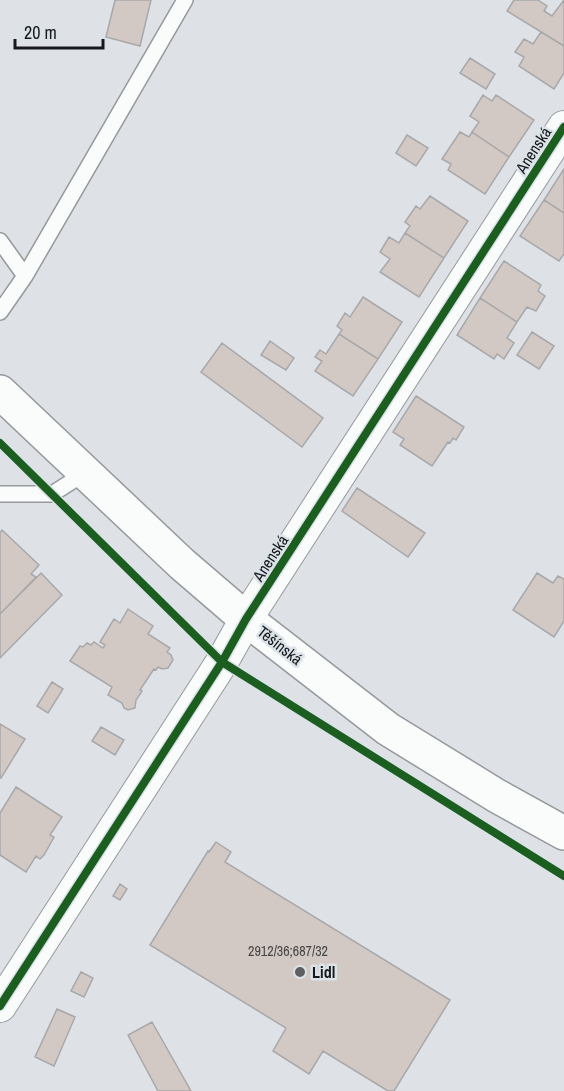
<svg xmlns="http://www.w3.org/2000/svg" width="564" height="1091" viewBox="0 0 564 1091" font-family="'Archivo Narrow',sans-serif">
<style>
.building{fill:#d2c9c4;stroke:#a8a8aa;stroke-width:1.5}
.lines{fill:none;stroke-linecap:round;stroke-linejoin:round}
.lane-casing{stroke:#96999c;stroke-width:18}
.street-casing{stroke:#96999c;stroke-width:34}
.secondary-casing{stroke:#96999c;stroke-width:36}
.lane{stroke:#fafbfb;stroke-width:15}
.street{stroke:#fafbfb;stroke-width:32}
.secondary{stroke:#fafbfb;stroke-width:33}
.cycleway-casing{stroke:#dbe3e9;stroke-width:11}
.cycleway{stroke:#1b5e20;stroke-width:8}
.poi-dot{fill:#5d5f63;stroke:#dbe3e9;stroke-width:2}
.labels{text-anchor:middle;stroke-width:5;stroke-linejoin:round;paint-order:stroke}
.number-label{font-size:14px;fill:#464546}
.street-label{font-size:16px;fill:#17191c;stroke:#dbe3e9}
.poi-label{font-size:16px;font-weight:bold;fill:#17191c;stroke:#dbe3e9;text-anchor:start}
</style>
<rect width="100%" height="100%" fill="#dee2e6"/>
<path class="building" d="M 115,0 L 151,0 L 140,46 L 106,37 Z
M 514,0 L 538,0 L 547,6 L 544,11 L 552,16 L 564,0 L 564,46 L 507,11 Z
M 541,32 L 564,46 L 564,73 L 554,89 L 519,66 L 524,57 L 515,52 L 524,39 L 533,44 Z
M 470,58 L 495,74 L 486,89 L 460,73 Z
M 483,95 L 492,101 L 496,95 L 534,120 L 509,157 L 472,132 L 479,122 L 470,116 Z
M 460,132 L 469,137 L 472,132 L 509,157 L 485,194 L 448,170 L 451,164 L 442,159 Z
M 407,135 L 428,148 L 416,166 L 396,153 Z
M 564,169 L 564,213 L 544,200 Z
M 430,196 L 468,221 L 444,258 L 405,233 L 410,226 L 405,222 L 416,206 L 420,209 Z
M 544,200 L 564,213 L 564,254 L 559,261 L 520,236 Z
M 405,233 L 444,258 L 419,297 L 380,272 L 390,259 L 380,252 L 389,237 L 399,243 Z
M 504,261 L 541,285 L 538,291 L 545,296 L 536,311 L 527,307 L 517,322 L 480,298 Z
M 363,297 L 402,322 L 378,359 L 339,334 L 342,330 L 337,326 L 345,313 L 350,317 Z
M 480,298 L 517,322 L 507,338 L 514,343 L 504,359 L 497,354 L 494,359 L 457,335 Z
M 532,332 L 554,346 L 539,369 L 517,355 Z
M 339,334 L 378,359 L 353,396 L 315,371 L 322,361 L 315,357 L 320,350 L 326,354 Z
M 270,341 L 294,358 L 286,370 L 261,355 Z
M 222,343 L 323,418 L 302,447 L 201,372 Z
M 416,396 L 464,427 L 456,440 L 453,438 L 450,443 L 448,442 L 432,466 L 400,445 L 404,439 L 393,432 Z
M 357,488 L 425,533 L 408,557 L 342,511 Z
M 2,530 L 39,565 L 31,574 L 36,577 L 0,614 L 0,533 Z
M 41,573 L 62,595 L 0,658 L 0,614 Z
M 537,573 L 553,583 L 558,576 L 564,579 L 564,621 L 554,637 L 513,610 Z
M 128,609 L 153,626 L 148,634 L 170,648 L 167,652 L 171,655 L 173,660 L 168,668 L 162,669 L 158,667 L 156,670 L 154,669 L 140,690 L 142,691 L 136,700 L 135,708 L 128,710 L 124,708 L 122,703 L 108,695 L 112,687 L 70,661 L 80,646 L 83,647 L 87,643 L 91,645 L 94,642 L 103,648 L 105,645 L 100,642 L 114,619 L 120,623 Z
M 52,682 L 63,689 L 48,713 L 37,706 Z
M 0,724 L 25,739 L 1,778 L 0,778 Z
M 101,727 L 124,740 L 115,755 L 92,741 Z
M 16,787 L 62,817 L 50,835 L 54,837 L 44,855 L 40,859 L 36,856 L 26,872 L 0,855 L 0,813 Z
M 216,842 L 231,852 L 225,862 L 450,1000 L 394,1091 L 388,1091 L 323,1051 L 309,1074 L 273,1051 L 286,1028 L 150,945 L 208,851 L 209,852 Z
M 120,884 L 127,889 L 120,900 L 113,896 Z
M 81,972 L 93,978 L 84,997 L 71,991 Z
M 57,1009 L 75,1017 L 54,1066 L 35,1057 Z
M 152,1022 L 191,1091 L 158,1091 L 128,1035 Z"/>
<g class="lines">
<g class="lane-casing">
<path id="lane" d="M 0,241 L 25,276
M 0,312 L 25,276 L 185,0
M 0,494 L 52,494 L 85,473"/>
</g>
<g class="street-casing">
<path id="street" d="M 0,1006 L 222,662 L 246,619 L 564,127"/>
</g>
<g class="secondary-casing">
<path id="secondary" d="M 0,392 L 182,564 L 246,619 L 388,729 L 497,796 L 564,833"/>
</g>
<use href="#lane" class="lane"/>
<use href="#street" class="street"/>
<use href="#secondary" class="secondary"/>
<g class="cycleway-casing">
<path id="cycleway" d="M 0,443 L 222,662 L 564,876
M 0,1006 L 222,662 L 246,619 L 564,127"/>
</g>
<use href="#cycleway" class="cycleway"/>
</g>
<circle class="poi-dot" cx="300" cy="972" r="6"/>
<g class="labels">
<g class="number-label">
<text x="288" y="956">2912/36;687/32</text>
</g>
<g class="street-label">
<text transform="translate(533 150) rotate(-57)" y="6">Anenská</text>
<text transform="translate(270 558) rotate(-57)" y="6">Anenská</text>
<text transform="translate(280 645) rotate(38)" y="6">Těšínská</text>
</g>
<g class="poi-label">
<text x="312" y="978">Lidl</text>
</g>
</g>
<path d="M15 39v9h88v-9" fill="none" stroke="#17191c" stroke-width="3"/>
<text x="24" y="39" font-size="18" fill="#17191c" stroke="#dbe3e9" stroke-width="4.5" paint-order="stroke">20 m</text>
</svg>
